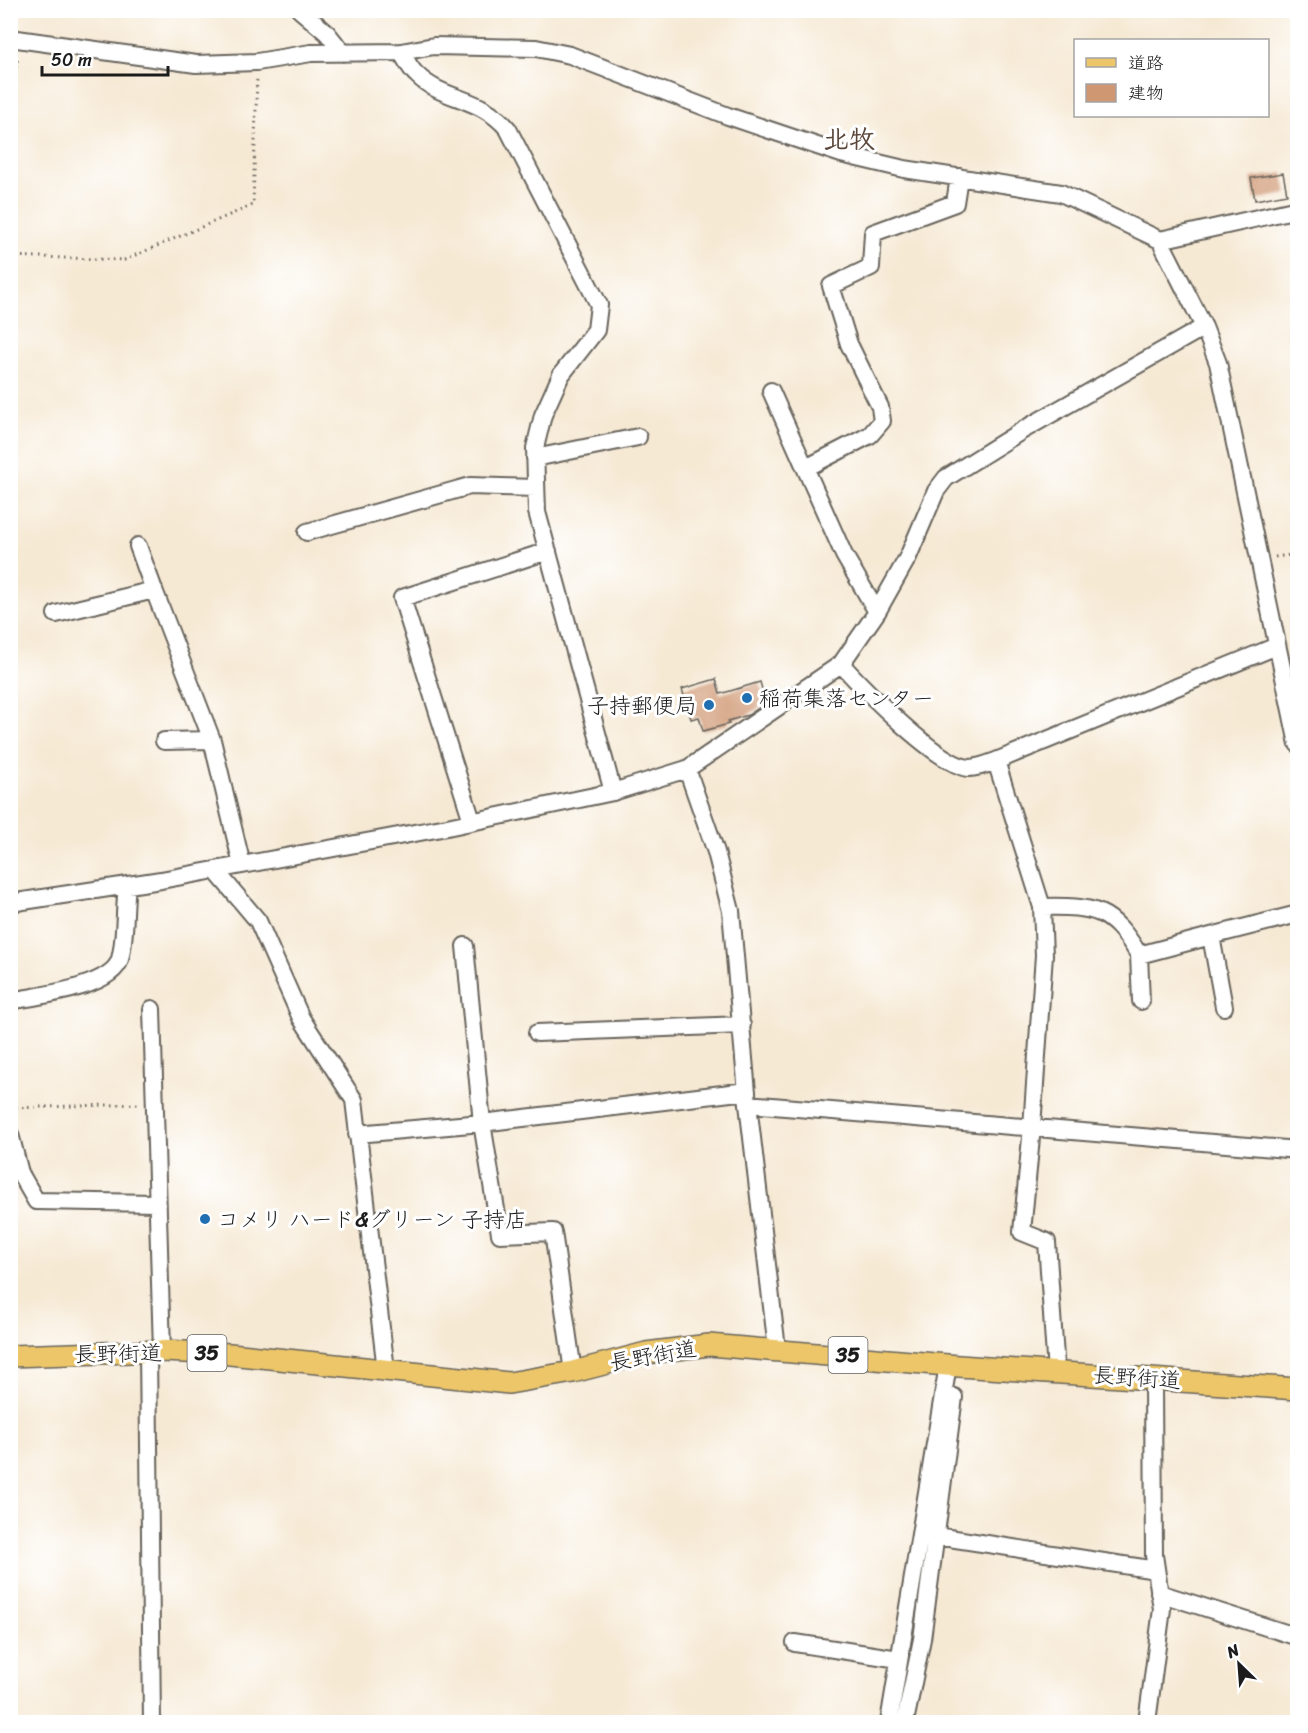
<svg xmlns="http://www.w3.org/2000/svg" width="1308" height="1733" viewBox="0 0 1308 1733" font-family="Sriracha,'Klee One',sans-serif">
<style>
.building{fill:#cf9772}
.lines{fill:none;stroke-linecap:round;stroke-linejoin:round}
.minor-casing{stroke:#68645c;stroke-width:20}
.major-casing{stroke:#68645c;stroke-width:24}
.path{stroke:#68645c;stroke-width:3;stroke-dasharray:1.5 4.5;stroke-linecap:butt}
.minor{stroke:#fff;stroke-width:16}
.major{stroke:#ecc669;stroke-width:21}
.poi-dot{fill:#1f6fb2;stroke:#fff;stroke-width:2}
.labels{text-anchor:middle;stroke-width:6;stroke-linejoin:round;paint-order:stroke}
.shield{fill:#fff;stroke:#606060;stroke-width:1.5}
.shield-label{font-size:21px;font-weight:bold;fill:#1c1c1c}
.poi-label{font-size:22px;fill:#1c1c1c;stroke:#fff;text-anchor:start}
.street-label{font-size:22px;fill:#1c1c1c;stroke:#fff}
.quarter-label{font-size:26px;font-weight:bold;fill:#5b473a;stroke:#fff}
</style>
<rect width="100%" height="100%" fill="#fff"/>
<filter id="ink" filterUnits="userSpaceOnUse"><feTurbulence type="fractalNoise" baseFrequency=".0167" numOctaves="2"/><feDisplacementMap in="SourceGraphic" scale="12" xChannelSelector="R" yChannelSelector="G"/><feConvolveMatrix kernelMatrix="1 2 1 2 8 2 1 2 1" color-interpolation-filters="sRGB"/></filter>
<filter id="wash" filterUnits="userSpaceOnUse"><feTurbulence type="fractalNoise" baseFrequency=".008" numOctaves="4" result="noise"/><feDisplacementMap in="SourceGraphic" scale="24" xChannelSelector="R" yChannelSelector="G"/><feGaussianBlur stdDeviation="1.35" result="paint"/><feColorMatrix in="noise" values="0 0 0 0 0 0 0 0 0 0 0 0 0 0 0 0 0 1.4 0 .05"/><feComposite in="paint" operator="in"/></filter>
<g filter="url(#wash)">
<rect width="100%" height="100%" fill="#f6e9d4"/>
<g id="blocks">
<path class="building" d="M 1283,173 L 1287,194 L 1255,200 L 1251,178 Z
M 716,679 L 720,694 L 760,682 L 766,703 L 748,715 L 728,721 L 729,724 L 703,731 L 699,717 L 691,719 L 682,689 Z"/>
</g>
</g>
<g filter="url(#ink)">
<use href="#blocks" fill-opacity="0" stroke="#68645c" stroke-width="1.5"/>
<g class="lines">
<g class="minor-casing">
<path id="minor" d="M 300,10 L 327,33 L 343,53
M 10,38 L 196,64 L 257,62 L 311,53 L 401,52 L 434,46 L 536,48 L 570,55 L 728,116 L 841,154 L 904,169 L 1061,193 L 1160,240 L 1298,209
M 401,52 C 406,59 410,69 417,75 C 443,101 481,96 508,129 L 599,305 L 596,330 L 561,375 L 543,415 L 535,448 L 537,512 L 613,792
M 1160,240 L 1204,327 L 1218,363 L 1298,744
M 771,391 L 844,555 L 877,612
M 535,458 L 638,437
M 806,468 L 870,435 L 882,421 L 880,407 L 849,344 L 831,286 L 871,267 L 873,233 L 955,203 L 959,177
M 307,532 L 470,486 L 536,488
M 154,590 L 212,740 L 164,741
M 56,614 L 154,590 L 138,546
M 841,664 C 863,688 939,766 969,768 C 978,768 988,764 996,761 L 1277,646
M 212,740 L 242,865
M 996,761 L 1042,907 L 1044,955 L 1032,1127 L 1022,1232 L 1047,1242 L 1056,1372
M 687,769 L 716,852 L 731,911 L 748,1104 L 777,1349
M 472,821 L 402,598 L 548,551
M 215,870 L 258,921 L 301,1018 L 354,1100 L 386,1370
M 10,903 L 161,880 L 447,827 L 613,792 L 687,769 L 841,664 L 877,612 L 908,557 L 936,491 L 946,478 L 1023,430 L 1204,327
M 1042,907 C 1095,906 1111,908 1139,955 L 1211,936
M 465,946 L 482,1123 L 500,1234 L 553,1232 L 573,1372
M 1139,955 L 1141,1001
M 10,1001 C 36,996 112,988 120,959 C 126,936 124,909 127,885
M 1224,1007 L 1211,936 L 1298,914
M 152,1009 L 162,1351
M 537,1033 L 742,1025
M 748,1104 L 1298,1150
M 10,1134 L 20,1173 L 36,1201 L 156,1203
M 357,1134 L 482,1123 L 747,1091
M 148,1351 L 152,1722
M 936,1536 L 1156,1570
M 1159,1593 L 1298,1637
M 795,1643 L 899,1659
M 889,1722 L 948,1365
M 905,1722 L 922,1639 L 954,1397
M 1147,1722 L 1162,1609 L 1154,1555 L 1153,1379"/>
</g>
<g class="major-casing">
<path id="major" d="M 10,1356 L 162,1351 L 230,1354 L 509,1383 L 573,1372 L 646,1353 L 709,1345 L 959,1366 L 1298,1389"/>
</g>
<path class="path" d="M 10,109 L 18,56
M 10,256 L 124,260 L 253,205 L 257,76
M 1275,557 L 1298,554
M 10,1108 L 141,1104"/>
<use href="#minor" class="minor"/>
<use href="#major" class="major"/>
</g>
</g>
<g class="poi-dot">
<circle cx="747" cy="698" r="6"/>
<circle cx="709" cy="705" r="6"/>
<circle cx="205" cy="1219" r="6"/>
</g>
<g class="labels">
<g class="shield">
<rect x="187.5" y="1335" width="39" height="36" rx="4.5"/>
<rect x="828.5" y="1337" width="39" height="36" rx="4.5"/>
</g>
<g class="shield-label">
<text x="207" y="1360">35</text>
<text x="848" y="1362">35</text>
</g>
<g class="poi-label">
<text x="759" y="706">稲荷集落センター</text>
<text x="697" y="713" text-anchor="end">子持郵便局</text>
<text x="217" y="1227">コメリ ハード&amp;グリーン 子持店</text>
</g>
<g class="street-label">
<text transform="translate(118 1353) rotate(-1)" y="8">長野街道</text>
<text transform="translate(653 1355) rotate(-10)" y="8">長野街道</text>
<text transform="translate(1137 1377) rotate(4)" y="8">長野街道</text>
</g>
<g class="quarter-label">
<text x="849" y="148">北牧</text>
</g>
</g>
<rect width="1308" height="1733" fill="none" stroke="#fff" stroke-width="36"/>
<rect x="1074" y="39" width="195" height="78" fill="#ffffff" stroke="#a4a4a4" stroke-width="1.5"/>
<rect x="1086" y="58" width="30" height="9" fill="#ecc669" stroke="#a4a4a4" stroke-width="1.5"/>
<text x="1128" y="69" font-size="18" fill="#1c1c1c">道路</text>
<rect x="1086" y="84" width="30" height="18" fill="#cf9772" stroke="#a4a4a4" stroke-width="1.5"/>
<text x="1128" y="99" font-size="18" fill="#1c1c1c">建物</text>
<g transform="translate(1239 1664) rotate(335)" stroke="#ffffff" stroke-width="4.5" paint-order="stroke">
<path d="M0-4.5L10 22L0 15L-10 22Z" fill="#1c1c1c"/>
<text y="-9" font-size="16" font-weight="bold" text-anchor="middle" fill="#1c1c1c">N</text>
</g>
<path d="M42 66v9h126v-9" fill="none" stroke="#1c1c1c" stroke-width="3"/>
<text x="51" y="66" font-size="18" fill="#1c1c1c" stroke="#ffffff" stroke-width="4.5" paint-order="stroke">50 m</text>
</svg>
